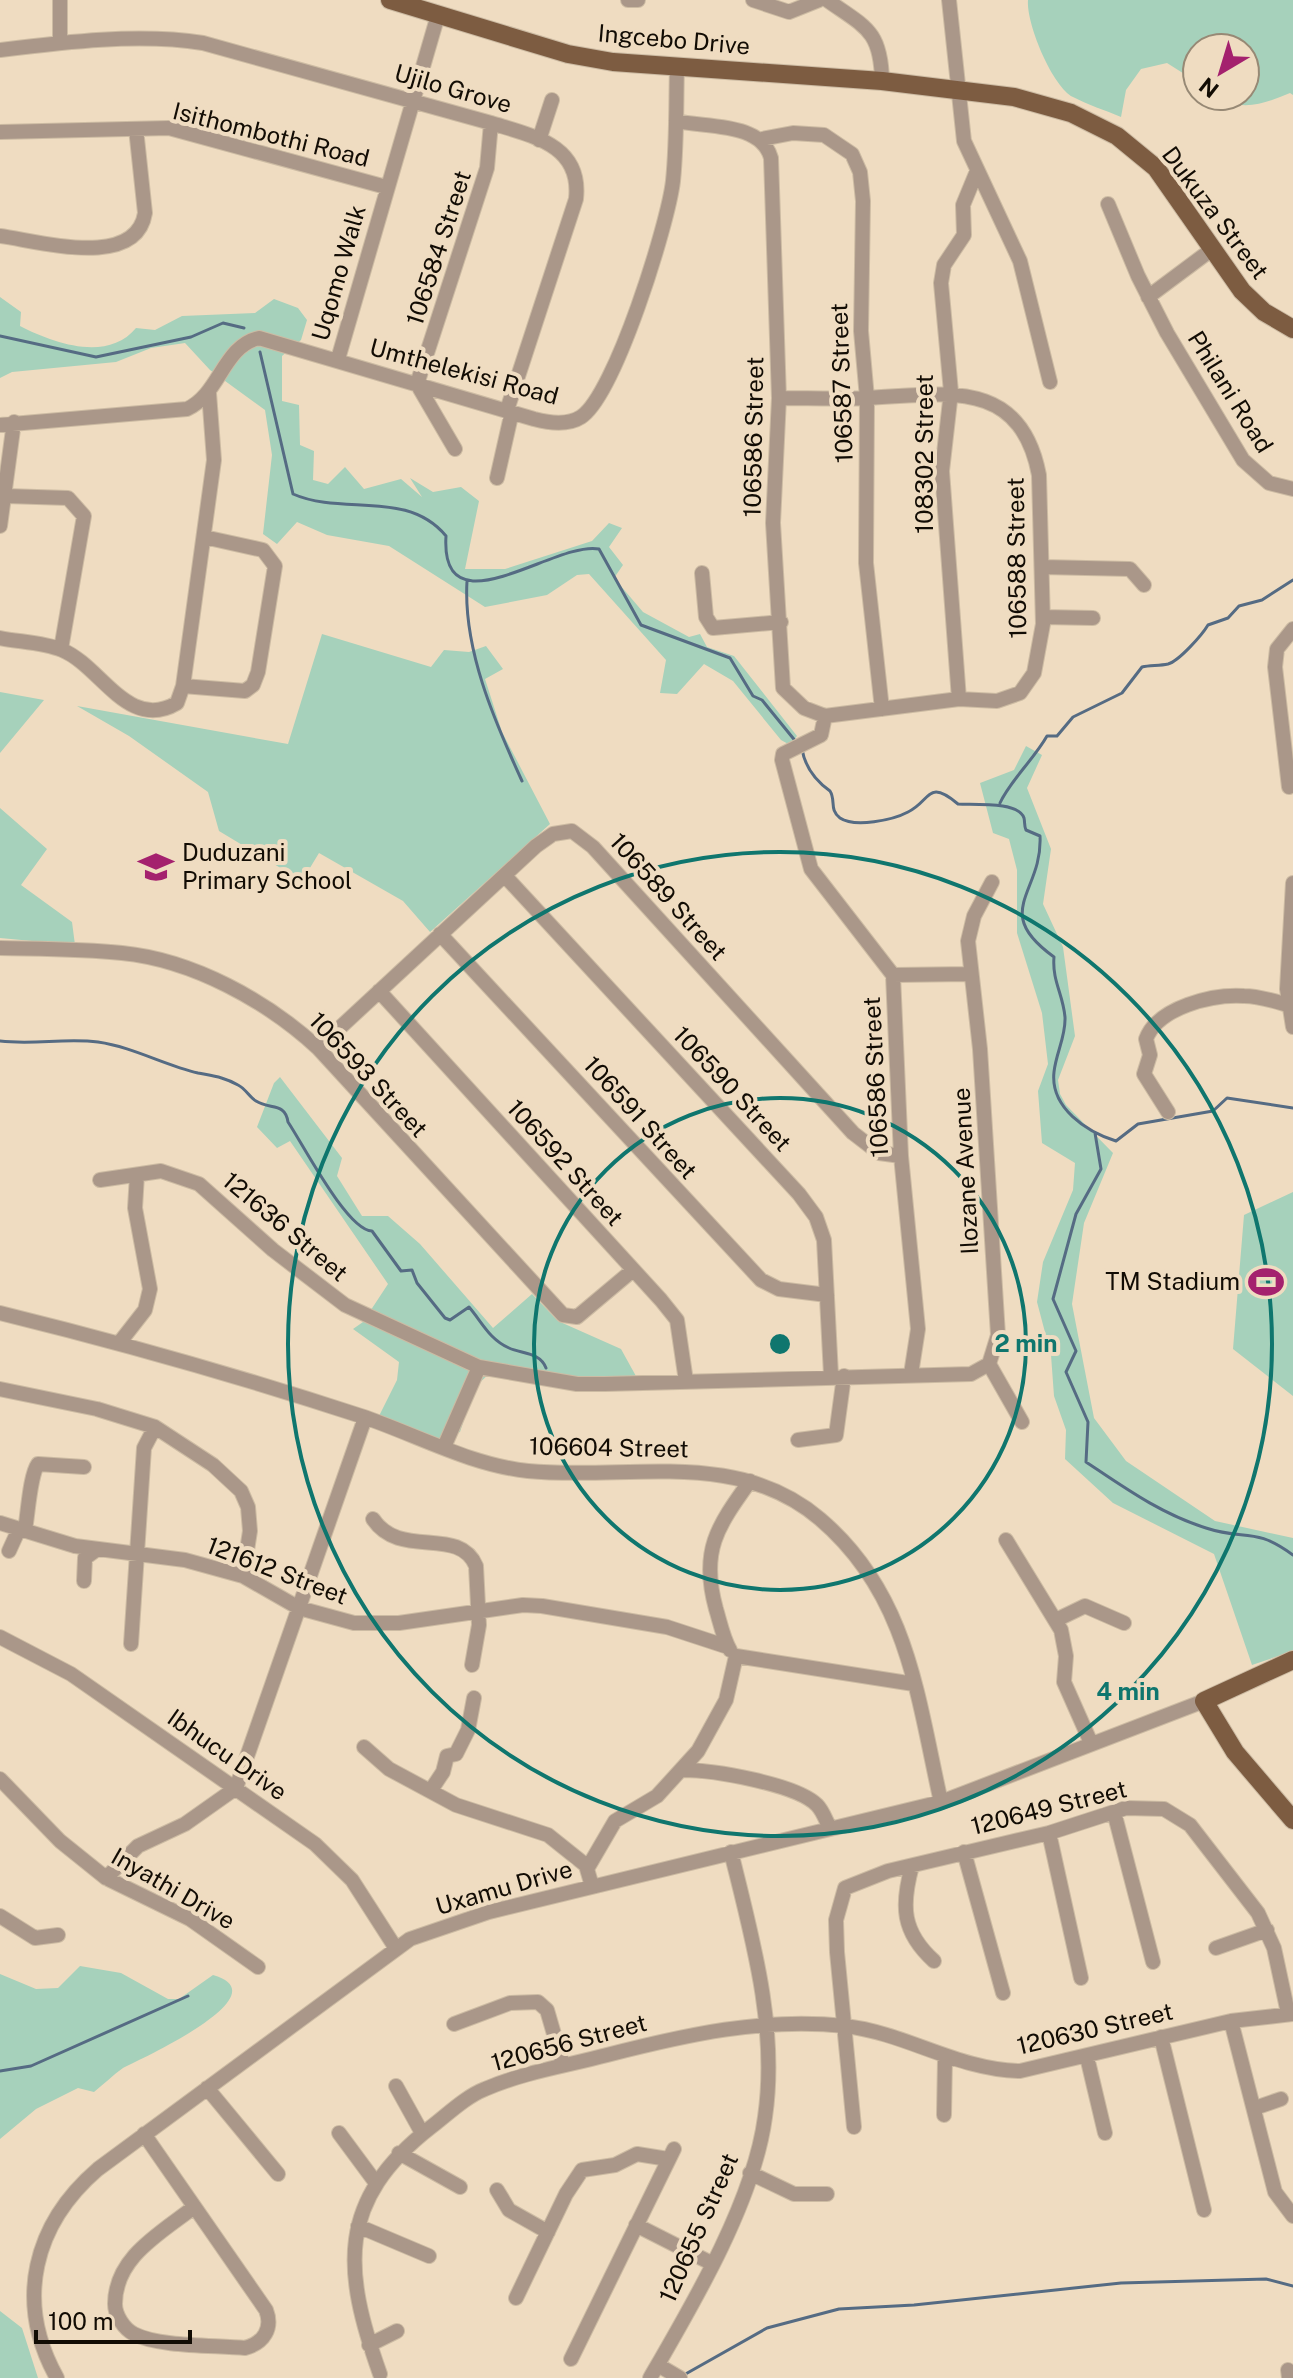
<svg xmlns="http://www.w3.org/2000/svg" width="1293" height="2378" viewBox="0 0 1293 2378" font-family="'Public Sans',sans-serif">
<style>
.green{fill:#a6d1bb}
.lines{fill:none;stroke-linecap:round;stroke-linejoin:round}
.stream{stroke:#556b83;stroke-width:3}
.minor-casing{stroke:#ccbba3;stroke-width:16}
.major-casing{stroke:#ccbba3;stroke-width:20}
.minor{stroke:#aa9789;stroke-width:14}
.major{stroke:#7d5c41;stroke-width:18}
.ring{fill:none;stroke:#0f766e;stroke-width:4}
.labels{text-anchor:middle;stroke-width:8;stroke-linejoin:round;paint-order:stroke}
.street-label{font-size:24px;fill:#120c04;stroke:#efdcc1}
.poi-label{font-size:24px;fill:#120c04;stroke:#efdcc1;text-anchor:start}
.centre{fill:#0f766e;stroke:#efdcc1;stroke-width:4}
.ring-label{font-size:24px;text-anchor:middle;font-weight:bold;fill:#0f766e;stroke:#efdcc1;stroke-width:8;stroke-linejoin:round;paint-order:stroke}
</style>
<rect width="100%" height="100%" fill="#efdcc1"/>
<path class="green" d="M 1028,0 L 1293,0 L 1293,95 L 1290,93 C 1266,103 1241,113 1217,96 L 1245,96 L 1245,48 L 1197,48 L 1197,82 L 1167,63 L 1141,69 L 1126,90 L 1121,117 C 1105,110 1088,105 1073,97 C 1052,86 1026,23 1028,0 Z
M 0,297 L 21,312 L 20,326 C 55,344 108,362 136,328 L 155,330 L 182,316 L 255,313 L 274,299 L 298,308 L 307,320 L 301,340 L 282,356 L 282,401 L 299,405 L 300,445 L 314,451 L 313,480 L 328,484 L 345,467 L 364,489 L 401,479 L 422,497 L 410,478 L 433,492 L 461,487 L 479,501 L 465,569 L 505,569 L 592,541 L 609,523 L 622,528 L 609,547 L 623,565 L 614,578 L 643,612 L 689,637 L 700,634 L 707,647 L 734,656 L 797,736 L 790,745 L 781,740 L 733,681 L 704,664 L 677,694 L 660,693 L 666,660 L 589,574 L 577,575 L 547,595 L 485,607 L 389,546 L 327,535 L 297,522 L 277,544 L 263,534 L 272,455 L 265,410 L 210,370 L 185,343 L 151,348 L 116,362 L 12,372 L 0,378 Z
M 322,634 L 431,667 L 444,650 L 469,652 L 486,646 L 503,669 L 485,679 L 502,732 L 550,824 L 430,932 L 403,901 L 319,853 L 302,881 L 219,831 L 208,792 L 129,736 L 77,706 L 288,744 Z
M 0,692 L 44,700 L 0,753 Z
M 1026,746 L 1042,755 L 1027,788 L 1051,849 L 1043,904 L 1063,947 L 1075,1036 L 1058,1080 L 1060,1094 L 1066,1105 L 1113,1153 L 1084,1223 L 1072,1304 L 1094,1418 L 1126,1461 L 1215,1521 L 1293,1538 L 1293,1651 L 1252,1665 L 1214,1554 L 1113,1503 L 1065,1459 L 1066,1430 L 1054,1396 L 1051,1355 L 1037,1302 L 1043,1262 L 1073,1190 L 1075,1163 L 1042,1143 L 1038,1091 L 1048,1064 L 1042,1013 L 1017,933 L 1017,870 L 1009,839 L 993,833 L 980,783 L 1014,770 Z
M 0,808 L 47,849 L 21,885 L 72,922 L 75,945 L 0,938 Z
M 280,1077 L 342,1158 L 337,1176 L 362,1216 L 388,1216 L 420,1244 L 493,1328 L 532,1294 L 558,1321 L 621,1349 L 642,1387 L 490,1373 L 474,1388 L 460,1432 L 438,1439 L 379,1416 L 397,1380 L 399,1362 L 353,1329 L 363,1322 L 388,1284 L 290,1141 L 277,1148 L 257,1127 L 274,1083 Z
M 1293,1192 L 1293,1396 L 1233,1349 L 1244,1215 Z
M 80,1966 L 121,1973 L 168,1999 L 179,1999 L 213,1975 C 284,1995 136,2061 123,2068 C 113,2075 104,2084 94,2092 L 78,2088 L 36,2109 L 0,2139 L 0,1974 L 36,1989 L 58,1988 Z
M 0,2311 L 22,2328 L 38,2378 L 0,2378 Z"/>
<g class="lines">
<path class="stream" d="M 0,336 L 96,357 L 191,337 L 223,323 L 244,328
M 260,352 L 293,494 C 343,516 407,489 446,536 C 440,634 556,540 599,549 L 641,625 L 730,658 L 753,696 L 762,700 L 797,743
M 467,581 C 463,649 494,720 522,781
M 802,749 C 805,767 816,781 830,791 C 836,800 829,810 840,818 C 855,828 893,820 908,812 C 931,801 927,778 958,804 C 973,805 1019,801 1024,818 C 1025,822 1024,826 1026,830 L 1040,836 C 1043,893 990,911 1054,957 C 1052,981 1063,994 1065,1017 C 1066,1036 1056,1053 1054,1072 C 1050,1108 1087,1132 1116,1141 L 1138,1124 L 1213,1111 L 1227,1098 L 1293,1108
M 1000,803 C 1010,781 1034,759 1047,736 L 1057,736 L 1073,717 L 1122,693 L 1142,667 C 1150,665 1159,666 1168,664 C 1179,661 1202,635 1208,625 L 1228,618 L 1239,606 L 1262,600 L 1293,580
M 0,1041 C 33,1045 65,1038 98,1042 C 133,1047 164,1065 198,1073 C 213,1076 224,1077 238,1085 C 246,1089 249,1097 256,1101 C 270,1110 285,1102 288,1122 C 304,1146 347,1230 372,1231 L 401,1271 L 412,1270 L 417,1283 L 445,1318 L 450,1320 L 469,1307 C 482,1322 489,1339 509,1348 C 522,1354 540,1352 546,1368
M 1095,1133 L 1101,1169 L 1076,1214 L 1053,1299 L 1076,1351 L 1066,1372 L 1088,1422 L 1086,1462 C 1125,1488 1161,1514 1206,1528 C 1245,1541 1254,1526 1293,1555
M 0,2071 L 31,2066 L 188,1996
M 682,2376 L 767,2328 L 839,2309 L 914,2305 L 1121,2283 L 1266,2279 L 1293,2286"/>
<g class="minor-casing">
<path id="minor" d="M 628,0 L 638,0
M 753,0 L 789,12 L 819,0
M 827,0 C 865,27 881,30 882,81
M 949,0 L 964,141 L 1020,261 L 1050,382
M 60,43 L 60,0
M 0,50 C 65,42 138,33 203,43 L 491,123 C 533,136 582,145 576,199 L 507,410 L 511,416 L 497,478
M 676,121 C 707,128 761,122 771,158 L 779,398 L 773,523 L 783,688 L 804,708 L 825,716 L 959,699 L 997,701 L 1020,693 L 1034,673 L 1043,624 L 1039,475 C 1020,375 941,395 866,398 C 837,399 808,398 779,398
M 0,132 L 169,128 L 386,187
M 762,139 L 793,133 L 824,135 L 852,154 L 860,172 L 863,201 L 861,331 L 867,398 L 866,563 L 882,709
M 539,140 L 552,100
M 1108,204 L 1138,276 L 1167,333 L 1243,460 L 1269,483 L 1293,489
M 0,236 C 39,241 136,270 145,213 L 136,129
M 1148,297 L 1211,250
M 338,359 L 438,15
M 0,425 L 187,409 C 220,394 223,346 259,338 L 534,419 C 549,423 567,426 581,417 C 615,395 668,224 673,181 C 677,142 676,103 677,65
M 455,449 L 417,384 L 487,168 L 491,123
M 6,496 L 68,498 L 84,516 L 61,649
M 0,526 L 14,422
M 204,537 L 263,550 L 275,566 L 258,672 L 253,685 L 245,691 L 183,686 L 214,460 L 209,393
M 1042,567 L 1130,569 L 1144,585
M 702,573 L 706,617 L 713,628 L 781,622
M 1043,617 L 1093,618
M 0,638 C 19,642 43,642 62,650 C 101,666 128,732 177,703 L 183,686
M 959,699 L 942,471 L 951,392 L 941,283 L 944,265 L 964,235 L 963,205 L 977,171
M 825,716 L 821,735 L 783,754 L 782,760 L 811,869 L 893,975 L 901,1156 L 918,1329 L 911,1374
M 1289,787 L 1275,667 L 1277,649 L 1293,629
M 505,876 L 799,1194 L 816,1217 L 824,1240 L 831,1375
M 1293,883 L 1287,989 L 1293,1027
M 440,934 L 761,1280 L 779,1289 L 827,1295
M 0,948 C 41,949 82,949 122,953 C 193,960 267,1001 318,1048 L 563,1315 L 577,1317 L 633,1270
M 893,975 L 970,974
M 379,991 L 661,1300 L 677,1320 L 686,1381
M 318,1048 L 536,846 L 553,834 L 572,831 L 593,847 L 853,1133 L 879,1153 L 901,1156
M 1168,1112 L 1144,1074 L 1150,1055 L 1146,1039 C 1158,1007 1213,994 1244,996 C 1259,996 1274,1001 1288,1005
M 100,1180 L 161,1171 L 199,1184 L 273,1250 L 345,1305 L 479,1367
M 0,1313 C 122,1343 242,1377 361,1416 C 415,1434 470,1465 528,1471 C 626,1481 736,1447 820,1519 C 908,1594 917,1695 941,1802
M 120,1342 L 145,1310 L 150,1289 L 135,1208 L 137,1175
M 989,1364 L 1022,1422
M 0,1389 L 97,1409 L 155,1427 L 213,1465 L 241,1491 L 248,1507 L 250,1531 L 243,1576
M 798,1440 L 836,1435 L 844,1376
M 444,1447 L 479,1367 L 577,1384 L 605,1384 L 971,1374 L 989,1364 L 998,1335 L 980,1049 L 968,941 L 974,916 L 992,882
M 373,1519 C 400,1560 459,1525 476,1566 L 479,1625 L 472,1665
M 0,1523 L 75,1546 L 185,1560 L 243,1576 L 299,1608 L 354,1623 L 399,1623 L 523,1605 L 542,1606 L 667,1627 L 728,1647
M 25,1530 C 28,1513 30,1475 38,1464 L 84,1467
M 1006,1540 L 1061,1630 L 1066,1656 L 1064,1682 L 1091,1743
M 9,1551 L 19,1529
M 84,1581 L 85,1558 L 96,1550
M 1056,1620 L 1085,1606 L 1124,1623
M 0,1637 L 71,1674 L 315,1844 L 352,1880 L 395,1947
M 131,1644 L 144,1448 L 155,1427
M 730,1650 C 723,1638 720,1622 716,1609 C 700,1551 717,1527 750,1481
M 736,1656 L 914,1684
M 364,1747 L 389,1769 L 456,1805 L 548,1835 L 588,1867
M 683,1770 C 713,1770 796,1784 817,1805 C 823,1811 826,1821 830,1828
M 0,1779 L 60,1841 L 106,1878 L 190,1919 L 258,1967
M 431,1790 L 443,1772 L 447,1756 L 456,1754 L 468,1730 L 474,1698
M 1114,1812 L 1153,1962
M 1049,1833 L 1081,1978
M 964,1852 L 1003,1993
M 912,1866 C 901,1906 902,1932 934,1961
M 106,1878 L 138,1846 L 185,1824 L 236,1788 L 365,1418
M 592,1886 L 587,1869 L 615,1821 L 657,1796 L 698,1751 L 726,1700 L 736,1656
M 0,1916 L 35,1938 L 58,1935
M 1216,1948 L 1267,1930
M 1231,2021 L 1275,2192 L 1293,2216
M 454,2024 L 510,2003 L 538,2002 L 547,2010 L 563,2065
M 1161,2037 L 1204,2210
M 1087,2057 L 1105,2133
M 396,2086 L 422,2133
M 207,2088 L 278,2174
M 1255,2108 L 1281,2099
M 944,2115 L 945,2058
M 854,2127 L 837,1952 L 836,1920 L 845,1888 L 888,1871 L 1049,1833 L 1126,1808 L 1164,1809 L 1190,1825 L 1258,1913 L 1274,1948 L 1288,2013
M 339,2133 L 376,2183
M 144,2134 L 266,2310 C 273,2328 264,2343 245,2348 C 215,2345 159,2347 134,2334 C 124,2329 115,2315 115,2304 C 115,2257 161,2233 194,2207
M 399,2153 L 460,2187
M 750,2173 L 794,2194 L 827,2194
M 497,2190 L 509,2210 L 548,2232
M 636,2225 L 713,2264
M 358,2226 L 429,2256
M 516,2298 L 566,2194 L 582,2170 L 615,2165 L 637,2154 L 668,2159
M 369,2345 L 397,2331
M 571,2359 L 674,2149
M 658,2365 L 680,2378
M 1288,2370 L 1289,2378
M 380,2374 C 343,2270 336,2201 431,2127 C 448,2114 465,2097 485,2089 C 524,2072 566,2066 607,2055 C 685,2035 764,2017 845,2026 C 906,2033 958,2070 1020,2071 L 1231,2021 L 1293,2014
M 57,2378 C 14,2301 34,2224 98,2169 L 410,1939 L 489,1912 L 941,1802 L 1204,1701
M 650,2378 C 693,2304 754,2201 765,2117 C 778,2028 752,1937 731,1852"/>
</g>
<g class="major-casing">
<path id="major" d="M 390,0 L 568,54 L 613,62 L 882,81 L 1014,97 L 1071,113 L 1117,136 L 1156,168 L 1242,291 L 1264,312 L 1293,329
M 1293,1660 L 1204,1701 L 1235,1752 L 1293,1820"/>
</g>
<use href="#minor" class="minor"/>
<use href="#major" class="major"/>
</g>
<g class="ring">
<circle cx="780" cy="1344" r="246"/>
<circle cx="780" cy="1344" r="492"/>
</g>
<defs>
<g id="school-bare" transform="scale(2.76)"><path d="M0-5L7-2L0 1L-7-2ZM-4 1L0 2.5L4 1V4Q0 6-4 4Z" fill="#a4216e" stroke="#efdcc1" stroke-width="2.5" paint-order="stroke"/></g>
<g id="stadium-bare" transform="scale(2.76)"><path d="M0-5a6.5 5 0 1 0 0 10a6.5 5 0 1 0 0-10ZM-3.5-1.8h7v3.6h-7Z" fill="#a4216e" stroke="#efdcc1" stroke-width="2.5" paint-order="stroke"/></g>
</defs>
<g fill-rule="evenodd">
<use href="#school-bare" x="156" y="867"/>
<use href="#stadium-bare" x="1266" y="1282"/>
</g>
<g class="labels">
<g class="street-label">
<text transform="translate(674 40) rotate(5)" y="8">Ingcebo Drive</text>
<text transform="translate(453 89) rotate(16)" y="8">Ujilo Grove</text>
<text transform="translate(271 135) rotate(14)" y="8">Isithombothi Road</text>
<text transform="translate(1215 213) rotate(53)" y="8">Dukuza Street</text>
<text transform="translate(439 248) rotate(-72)" y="8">106584 Street</text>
<text transform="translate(339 273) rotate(-74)" y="8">Uqomo Walk</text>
<text transform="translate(464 372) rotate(15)" y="8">Umthelekisi Road</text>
<text transform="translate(842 383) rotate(-92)" y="8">106587 Street</text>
<text transform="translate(1230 392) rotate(58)" y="8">Philani Road</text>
<text transform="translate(754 437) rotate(-89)" y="8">106586 Street</text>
<text transform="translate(925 454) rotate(-90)" y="8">108302 Street</text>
<text transform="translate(1017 558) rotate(-91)" y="8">106588 Street</text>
<text transform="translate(668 897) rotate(48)" y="8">106589 Street</text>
<text transform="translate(368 1075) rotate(47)" y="8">106593 Street</text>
<text transform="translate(876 1077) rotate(-93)" y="8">106586 Street</text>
<text transform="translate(732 1089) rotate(47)" y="8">106590 Street</text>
<text transform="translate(640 1118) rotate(48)" y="8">106591 Street</text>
<text transform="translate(565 1163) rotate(48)" y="8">106592 Street</text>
<text transform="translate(966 1171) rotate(-93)" y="8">Ilozane Avenue</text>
<text transform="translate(285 1227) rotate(40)" y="8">121636 Street</text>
<text transform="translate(609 1448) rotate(1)" y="8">106604 Street</text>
<text transform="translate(277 1571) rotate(21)" y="8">121612 Street</text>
<text transform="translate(227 1755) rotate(35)" y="8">Ibhucu Drive</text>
<text transform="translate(1049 1808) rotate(-14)" y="8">120649 Street</text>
<text transform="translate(504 1888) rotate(-16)" y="8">Uxamu Drive</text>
<text transform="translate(173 1889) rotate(30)" y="8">Inyathi Drive</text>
<text transform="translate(1095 2029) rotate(-13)" y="8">120630 Street</text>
<text transform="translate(569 2043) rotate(-15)" y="8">120656 Street</text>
<text transform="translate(699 2228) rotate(-66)" y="8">120655 Street</text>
</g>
<g class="poi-label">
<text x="182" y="861">Duduzani<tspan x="182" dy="28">Primary School</tspan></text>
<text x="1240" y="1290" text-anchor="end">TM Stadium</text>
</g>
</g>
<circle cx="780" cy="1344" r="12" class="centre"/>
<g class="ring-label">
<text x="1026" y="1352">2 min</text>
<text x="1128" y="1700">4 min</text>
</g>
<g transform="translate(1221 72) rotate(218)"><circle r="38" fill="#efdcc1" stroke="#978975" stroke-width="2"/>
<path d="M0-6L14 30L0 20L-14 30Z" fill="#a4216e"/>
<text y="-12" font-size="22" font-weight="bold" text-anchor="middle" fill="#120c04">N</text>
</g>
<path d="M36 2330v12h154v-12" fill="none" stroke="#120c04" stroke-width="4"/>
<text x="48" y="2330" font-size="24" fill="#120c04" stroke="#efdcc1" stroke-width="6" paint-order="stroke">100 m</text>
</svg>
